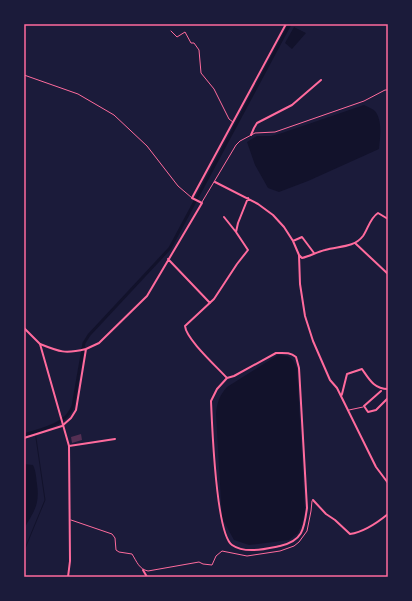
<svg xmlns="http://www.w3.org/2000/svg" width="412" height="601" viewBox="0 0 412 601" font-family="'Asap Condensed',sans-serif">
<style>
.water{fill:#12122b}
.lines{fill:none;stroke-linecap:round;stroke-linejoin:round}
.stream{stroke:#12122b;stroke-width:1}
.canal{stroke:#12122b;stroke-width:3}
.building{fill:#542f53}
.service{stroke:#ff6b9d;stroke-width:1}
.minor{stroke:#ff6b9d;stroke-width:2}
.tertiary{stroke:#ff6b9d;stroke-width:2}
.neatline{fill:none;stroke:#ff6b9d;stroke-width:1.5}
</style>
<rect width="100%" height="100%" fill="#1b1b3a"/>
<path class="water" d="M 294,27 L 306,33 L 292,49 L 285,43 Z
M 364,105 C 368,107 373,109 375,111 C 383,121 380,138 379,149 L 308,181 L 279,192 L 268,188 L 255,165 L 247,142 L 257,136 L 271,136 L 282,133 Z
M 278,355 C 289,355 294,358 297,369 L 305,511 L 302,524 L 298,533 L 289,540 L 249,545 L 234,540 L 222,518 L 216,414 C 217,403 219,396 227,387 Z
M 24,464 L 33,465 C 36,471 36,477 37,484 C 40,505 34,511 24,529 Z"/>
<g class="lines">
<path class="stream" d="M 24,551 L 45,500 L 35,431"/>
<path class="canal" d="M 24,435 C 42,429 66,425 73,406 L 84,343 L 89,335 L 170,248 L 290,24"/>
</g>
<path class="building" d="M 81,434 L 82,440 L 72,443 L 71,437 Z"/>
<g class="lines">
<path class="service" d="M 171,31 L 177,37 L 185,32 L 191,43 L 194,43 L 199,50 L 201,73 L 214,89 L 229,119 L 233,122
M 24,75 L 78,94 L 114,115 L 147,146 L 178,186 L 192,198
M 202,202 L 236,145 L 240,141 L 255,133 L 275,132 L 364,101 L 385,90 L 388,90
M 349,410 L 363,407
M 71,520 L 112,534 L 115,538 L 116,550 L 119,552 L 132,554 C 137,562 139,569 148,571 L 199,562 L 203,564 L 212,565 L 216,556 L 222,551 L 247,556 L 280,551 L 294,546 L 299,542 L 307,531 L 311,511 L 312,501"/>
<path class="minor" d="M 251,135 L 254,128 L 257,123 L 292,105 L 321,80
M 215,182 L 258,204 L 273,215 L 284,227 L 293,241 L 299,255 L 300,284 L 305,316 L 313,341 L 330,380 L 337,388 L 376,467 L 388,483
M 224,217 L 236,232
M 293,241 L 302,237 L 314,253
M 355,243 L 388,274
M 299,255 L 302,258 C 310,256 317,252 325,250 C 338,246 354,248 363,236 C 368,229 370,218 378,213 L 388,219
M 168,259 L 210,303
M 40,344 C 60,352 65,354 86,349
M 227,378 L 217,389 L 211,401 C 212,424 216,534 232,545 C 245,554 265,549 280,546 C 303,541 304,529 307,508 L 299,368 L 296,357 C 290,352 284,353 276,353 L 234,376 L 227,378 C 217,367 186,339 185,326 L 214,299 L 237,264 L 248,250 L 236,232 L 238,223 L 248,198
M 381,391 L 364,406 L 368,412 L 376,410 L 388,398
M 341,396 L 342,394 L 347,374 L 362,369 C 369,379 374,389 388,389
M 24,438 L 62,426 L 71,418 L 76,410 L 86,349 L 99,343 L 147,296 L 202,203 L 192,198 L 286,24
M 69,446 L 115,439
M 313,500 L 326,514 L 335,520 L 350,534 C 364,532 377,523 388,514
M 143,570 L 147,577"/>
<path class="tertiary" d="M 24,328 L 40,344 L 69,446 L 70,561 L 68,577"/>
</g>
<rect width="412" height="601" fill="none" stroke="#1b1b3a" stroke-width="50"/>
<rect x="25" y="25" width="362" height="551" class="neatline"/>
</svg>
